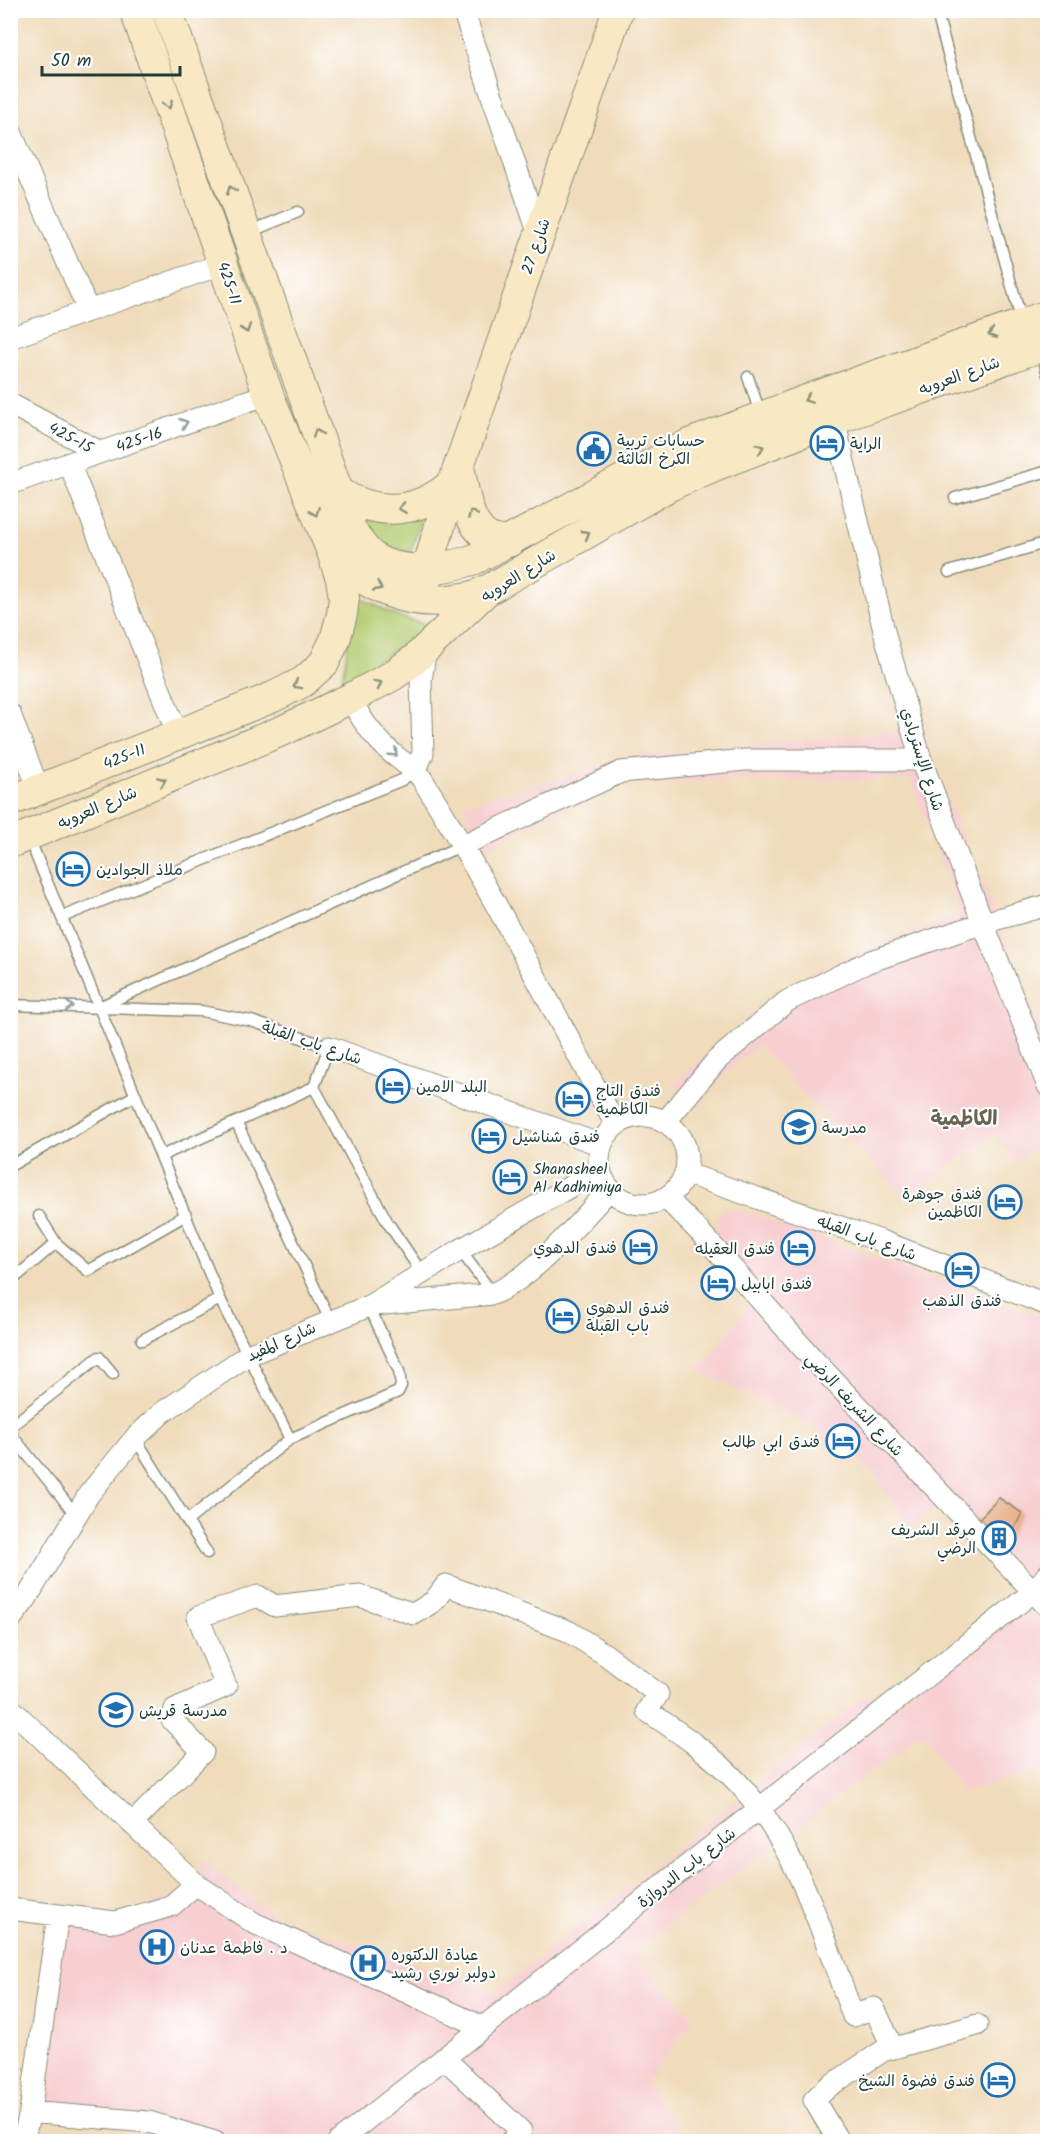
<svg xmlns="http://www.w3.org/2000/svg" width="1058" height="2152" viewBox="0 0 1058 2152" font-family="Kalam,'Playpen Sans Arabic',sans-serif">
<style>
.built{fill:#f7cfd1}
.green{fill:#b4ca6f;stroke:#6a8452;stroke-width:1.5}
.building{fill:#e9b08a}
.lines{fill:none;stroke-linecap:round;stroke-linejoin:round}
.lane-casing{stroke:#888c78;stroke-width:13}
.street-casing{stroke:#888c78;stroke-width:23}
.secondary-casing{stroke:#888c78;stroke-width:32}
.lane{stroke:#fff;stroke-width:10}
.street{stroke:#fff;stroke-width:21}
.secondary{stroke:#f8e8c3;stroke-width:30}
.oneway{stroke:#8c927c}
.oneway2{stroke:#8f9e9a}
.labels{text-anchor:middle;stroke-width:4.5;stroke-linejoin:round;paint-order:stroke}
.street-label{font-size:16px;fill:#1f3d34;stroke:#fff}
.poi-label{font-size:16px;fill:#1f3d34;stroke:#fff;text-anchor:start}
.quarter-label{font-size:20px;font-weight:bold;fill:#666552;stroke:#fff}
</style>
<rect width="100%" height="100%" fill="#fff"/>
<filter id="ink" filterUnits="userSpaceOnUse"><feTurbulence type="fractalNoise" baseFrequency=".0167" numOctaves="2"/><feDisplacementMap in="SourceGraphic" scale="12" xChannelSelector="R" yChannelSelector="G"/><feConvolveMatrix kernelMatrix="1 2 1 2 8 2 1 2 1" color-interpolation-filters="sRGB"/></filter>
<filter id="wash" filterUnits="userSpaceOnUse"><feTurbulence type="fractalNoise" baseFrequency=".008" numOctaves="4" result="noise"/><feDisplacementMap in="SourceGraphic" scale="24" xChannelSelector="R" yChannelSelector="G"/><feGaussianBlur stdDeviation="1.35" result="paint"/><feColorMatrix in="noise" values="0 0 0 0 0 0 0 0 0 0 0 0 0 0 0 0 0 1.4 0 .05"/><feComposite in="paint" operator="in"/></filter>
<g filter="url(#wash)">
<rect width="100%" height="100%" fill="#f0dcbb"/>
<path class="built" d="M 924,729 L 938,778 L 1047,1039 L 1047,1142 L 1015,1162 L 997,1134 L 905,1197 L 757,1045 L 695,1103 L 673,1085 L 752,1015 L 818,969 L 960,914 L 910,779 L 615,782 L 482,849 L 463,805 L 636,756 Z
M 736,1208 L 1047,1318 L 1047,1564 L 1036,1578 L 1031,1581 L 947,1493 L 911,1530 L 870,1469 L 811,1425 L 698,1371 L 763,1288 L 716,1232 L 716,1221 L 722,1212 Z
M 1040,1599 L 1047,1607 L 1047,1768 L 962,1793 L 923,1733 L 632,1952 L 694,2019 L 645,2082 L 688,2141 L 184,2142 L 30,2112 L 58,1915 L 115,1922 L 196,1884 L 202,1859 L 278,1919 L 479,1985 L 496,1993 L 867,1694 L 884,1710 Z"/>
<path class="green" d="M 423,512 L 411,551 C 383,553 374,538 358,517 Z
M 352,594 L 399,617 L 432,626 L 341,684 L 349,639 Z"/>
<g id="blocks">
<path class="building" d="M 999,1498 L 1022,1513 L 1002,1552 L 975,1523 Z"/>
</g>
</g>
<g filter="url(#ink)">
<use href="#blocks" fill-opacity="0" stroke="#888c78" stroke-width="1.5"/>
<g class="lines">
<g class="lane-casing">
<path id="lane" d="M 936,10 L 1022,323
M 249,232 L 298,212
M 1041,350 L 1048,375
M 748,377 L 761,416
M 955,498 L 1048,471
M 949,572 L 1048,542
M 28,836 L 220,1299 L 290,1439
M 62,917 L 402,780 L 416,770
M 10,1005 L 201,1011 L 251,1021 L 329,1047 L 314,1087 L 161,1156
M 101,1006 L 463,845
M 314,1087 L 388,1223 L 422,1273
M 236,1122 L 330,1320
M 10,1166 L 136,1095
M 56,1243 L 88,1271 L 186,1215
M 460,1250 L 493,1294
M 10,1282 L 56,1243 L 39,1216
M 142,1340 L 220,1299
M 10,1427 L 99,1357 L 113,1374
M 10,1433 L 76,1515
M 135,1438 L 207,1553
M 187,1521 L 290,1439 L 398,1392 L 401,1386 L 399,1371 L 369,1306"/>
</g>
<g class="street-casing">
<path id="street" d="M 463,10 L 539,235
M 10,130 L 88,310
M 10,338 L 223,264
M 10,404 L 100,452
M 834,420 L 885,635 L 921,760 L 983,923 L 1048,1086
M 69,463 L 178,735
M 10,484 L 268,394
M 351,698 C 361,722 381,746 402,761 C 410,768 416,770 422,779 C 492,891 552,1009 616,1125
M 10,714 L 39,790
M 416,770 L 423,753 L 421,680 L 426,649
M 463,845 L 621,772 L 745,760 L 921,760
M 329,1047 L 601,1145
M599 1160a44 44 0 1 1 88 0a44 44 0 1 1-88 0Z
M 665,1122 L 717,1060 L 787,1001 L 868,962 L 983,923 L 1048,905
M 685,1173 L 881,1241 L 1048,1305
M 666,1198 L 700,1232 L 812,1358 L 1048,1607
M 374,1305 L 493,1294 C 536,1275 578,1223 610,1189
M 10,1620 L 26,1599 L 89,1494 L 135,1438 L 163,1412 L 248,1355 L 369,1306 L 460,1250 L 599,1170
M 10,1708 L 196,1884 L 254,1923 L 483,2027
M 132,1824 L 203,1752 L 172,1720 L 175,1709 L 226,1686 L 198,1617 L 258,1596 L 275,1606 L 360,1596 L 414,1614 L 434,1601 L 446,1585 L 568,1631 L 606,1655 L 658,1694 L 647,1711 C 680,1733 713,1755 740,1785 C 799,1850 823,1935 853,2016 L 874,2008 L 893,2048
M 10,1909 L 115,1922 L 171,1906 L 196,1884
M 444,2058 L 521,2131 L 511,2142
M 30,2112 L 149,2122 L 215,2142
M 23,2142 L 30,2112 L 58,1915
M 338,2142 L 1033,1592 L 1048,1574
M 839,2142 L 814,2100 L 828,2087 L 883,2051 L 977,2025"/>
</g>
<g class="secondary-casing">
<path id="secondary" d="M 167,10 L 352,531 C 358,541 364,550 373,557 C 399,576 447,569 475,559 L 689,444 L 820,395 L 1048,315
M 459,467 C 464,488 466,522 486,536 C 492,540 501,541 509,542
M 338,492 C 378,517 418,514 453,483
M 332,552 C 365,587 407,607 456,599 C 466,598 479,595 486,590
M 424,600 L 427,569 L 453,483 L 618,10
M 10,801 L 273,697 L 303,682 L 324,663 L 335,640 L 342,614 L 344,597 L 341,579 L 332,552 L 268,394 L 135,10
M 10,843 L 284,730 L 351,698 L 392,676 L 414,660 L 486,591 L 669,486 L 714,466 L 834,420 L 1048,344"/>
</g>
<use href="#lane" class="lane"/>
<use href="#street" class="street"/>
<use href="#secondary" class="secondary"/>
</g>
<defs><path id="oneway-chevron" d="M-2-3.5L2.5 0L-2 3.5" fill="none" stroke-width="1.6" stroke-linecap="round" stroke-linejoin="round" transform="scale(1.5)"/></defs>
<g class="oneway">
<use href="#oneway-chevron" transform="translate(168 105) rotate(71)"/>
<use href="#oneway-chevron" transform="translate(231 190) rotate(-110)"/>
<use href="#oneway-chevron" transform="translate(246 329) rotate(71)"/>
<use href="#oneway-chevron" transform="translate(992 334) rotate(161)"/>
<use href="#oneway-chevron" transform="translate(808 399) rotate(160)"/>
<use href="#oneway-chevron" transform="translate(317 433) rotate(-110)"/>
<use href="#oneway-chevron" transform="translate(760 448) rotate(-21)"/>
<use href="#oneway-chevron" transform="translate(402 508) rotate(172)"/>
<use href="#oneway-chevron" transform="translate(315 512) rotate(68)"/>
<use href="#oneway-chevron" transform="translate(472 514) rotate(-113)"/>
<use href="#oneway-chevron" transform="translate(586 534) rotate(-30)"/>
<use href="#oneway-chevron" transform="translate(378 587) rotate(25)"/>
<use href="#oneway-chevron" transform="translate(378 684) rotate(-29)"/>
<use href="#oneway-chevron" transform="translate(297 685) rotate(151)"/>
<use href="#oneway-chevron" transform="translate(162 781) rotate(-23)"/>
</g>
<g class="oneway2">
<use href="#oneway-chevron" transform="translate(184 423) rotate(-19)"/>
<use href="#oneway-chevron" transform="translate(394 753) rotate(43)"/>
<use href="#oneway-chevron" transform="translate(69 1006) rotate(1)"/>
</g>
</g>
<defs>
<g id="hotel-ring" transform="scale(1.725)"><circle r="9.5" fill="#fff" stroke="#1f6fb2" stroke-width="1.5"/><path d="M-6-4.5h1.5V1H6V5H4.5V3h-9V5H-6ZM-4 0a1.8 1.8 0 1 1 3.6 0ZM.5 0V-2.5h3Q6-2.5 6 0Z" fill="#1f6fb2"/></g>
<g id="civic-ring" transform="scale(1.725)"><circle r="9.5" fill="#fff" stroke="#1f6fb2" stroke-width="1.5"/><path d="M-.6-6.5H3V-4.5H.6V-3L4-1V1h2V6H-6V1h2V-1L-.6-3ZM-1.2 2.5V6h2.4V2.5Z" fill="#1f6fb2"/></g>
<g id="school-ring" transform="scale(1.725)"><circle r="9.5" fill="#fff" stroke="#1f6fb2" stroke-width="1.5"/><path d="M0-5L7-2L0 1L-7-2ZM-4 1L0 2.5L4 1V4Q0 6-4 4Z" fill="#1f6fb2"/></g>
<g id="building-ring" transform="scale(1.725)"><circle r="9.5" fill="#fff" stroke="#1f6fb2" stroke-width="1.5"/><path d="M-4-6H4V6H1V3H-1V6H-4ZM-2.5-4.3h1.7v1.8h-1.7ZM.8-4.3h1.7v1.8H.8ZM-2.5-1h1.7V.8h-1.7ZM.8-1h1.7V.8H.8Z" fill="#1f6fb2"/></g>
<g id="hospital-ring" transform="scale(1.725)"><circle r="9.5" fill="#fff" stroke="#1f6fb2" stroke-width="1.5"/><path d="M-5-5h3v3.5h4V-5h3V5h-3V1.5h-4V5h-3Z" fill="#1f6fb2"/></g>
</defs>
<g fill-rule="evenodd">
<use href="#hotel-ring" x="827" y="443"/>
<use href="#civic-ring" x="594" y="449"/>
<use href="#hotel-ring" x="73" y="869"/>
<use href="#hotel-ring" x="393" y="1086"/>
<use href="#hotel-ring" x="573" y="1099"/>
<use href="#school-ring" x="799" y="1127"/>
<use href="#hotel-ring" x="489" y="1136"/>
<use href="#hotel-ring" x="510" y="1177"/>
<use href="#hotel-ring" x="1005" y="1202"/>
<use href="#hotel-ring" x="640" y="1247"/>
<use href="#hotel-ring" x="798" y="1248"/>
<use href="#hotel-ring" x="962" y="1270"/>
<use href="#hotel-ring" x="718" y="1283"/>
<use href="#hotel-ring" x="563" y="1316"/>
<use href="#hotel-ring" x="843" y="1441"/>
<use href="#building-ring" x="999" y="1538"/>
<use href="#school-ring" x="116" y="1710"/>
<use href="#hospital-ring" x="157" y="1947"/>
<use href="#hospital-ring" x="368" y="1963"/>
<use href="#hotel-ring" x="998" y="2080"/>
</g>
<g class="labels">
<g class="street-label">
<text transform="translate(535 246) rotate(-71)" y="6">شارع 27</text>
<text transform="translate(230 283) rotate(71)" y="6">425-11</text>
<text transform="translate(959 375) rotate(-20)" y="6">شارع العروبه</text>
<text transform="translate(71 437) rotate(28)" y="6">425-15</text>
<text transform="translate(139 439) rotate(-19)" y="6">425-16</text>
<text transform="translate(518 575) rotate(-32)" y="6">شارع العروبه</text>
<text transform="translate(124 756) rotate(-22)" y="6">425-11</text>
<text transform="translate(923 759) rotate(72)" y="6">شارع الإستربادي</text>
<text transform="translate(97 807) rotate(-23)" y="6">شارع العروبه</text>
<text transform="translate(312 1042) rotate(19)" y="6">شارع باب القبلة</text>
<text transform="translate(867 1237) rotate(20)" y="6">شارع باب القبله</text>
<text transform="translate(281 1341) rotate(-24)" y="6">شارع المفيد</text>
<text transform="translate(855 1404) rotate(47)" y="6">شارع الشريف الرضي</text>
<text transform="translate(686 1867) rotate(-38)" y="6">شارع باب الدروازة</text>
</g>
<g class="poi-label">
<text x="617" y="446">حسابات تربية<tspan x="617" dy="18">الكرخ الثالثة</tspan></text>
<text x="850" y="449">الراية</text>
<text x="96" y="875">ملاذ الجوادين</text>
<text x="416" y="1092">البلد الامين</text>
<text x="596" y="1096">فندق التاج<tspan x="596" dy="18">الكاظمية</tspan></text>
<text x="822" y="1133">مدرسة</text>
<text x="512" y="1142">فندق شناشيل</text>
<text x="533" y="1174">Shanasheel<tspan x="533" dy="18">Al Kadhimiya</tspan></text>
<text x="982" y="1199" text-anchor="end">فندق جوهرة<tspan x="982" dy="18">الكاظمين</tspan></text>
<text x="617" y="1253" text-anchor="end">فندق الدهوي</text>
<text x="775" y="1254" text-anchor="end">فندق العقيله</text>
<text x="741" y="1289">فندق ابابيل</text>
<text x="962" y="1306" text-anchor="middle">فندق الذهب</text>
<text x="586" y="1313">فندق الدهوي<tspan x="586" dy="18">باب القبلة</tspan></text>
<text x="820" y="1447" text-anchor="end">فندق ابي طالب</text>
<text x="976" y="1535" text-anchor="end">مرقد الشريف<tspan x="976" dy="18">الرضي</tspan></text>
<text x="139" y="1716">مدرسة قريش</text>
<text x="180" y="1953">د . فاطمة عدنان</text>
<text x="391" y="1960">عيادة الدكتوره<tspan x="391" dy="18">دولبر نوري رشيد</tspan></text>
<text x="975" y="2086" text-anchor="end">فندق فضوة الشيخ</text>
</g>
<g class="quarter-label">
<text x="964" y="1125">الكاظمية</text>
</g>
</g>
<rect width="1058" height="2152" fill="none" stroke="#fff" stroke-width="36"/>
<path d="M42 66v9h138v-9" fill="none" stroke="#1f3d34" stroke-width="3"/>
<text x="51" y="66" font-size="18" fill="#1f3d34" stroke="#ffffff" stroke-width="4.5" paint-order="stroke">50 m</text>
</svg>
